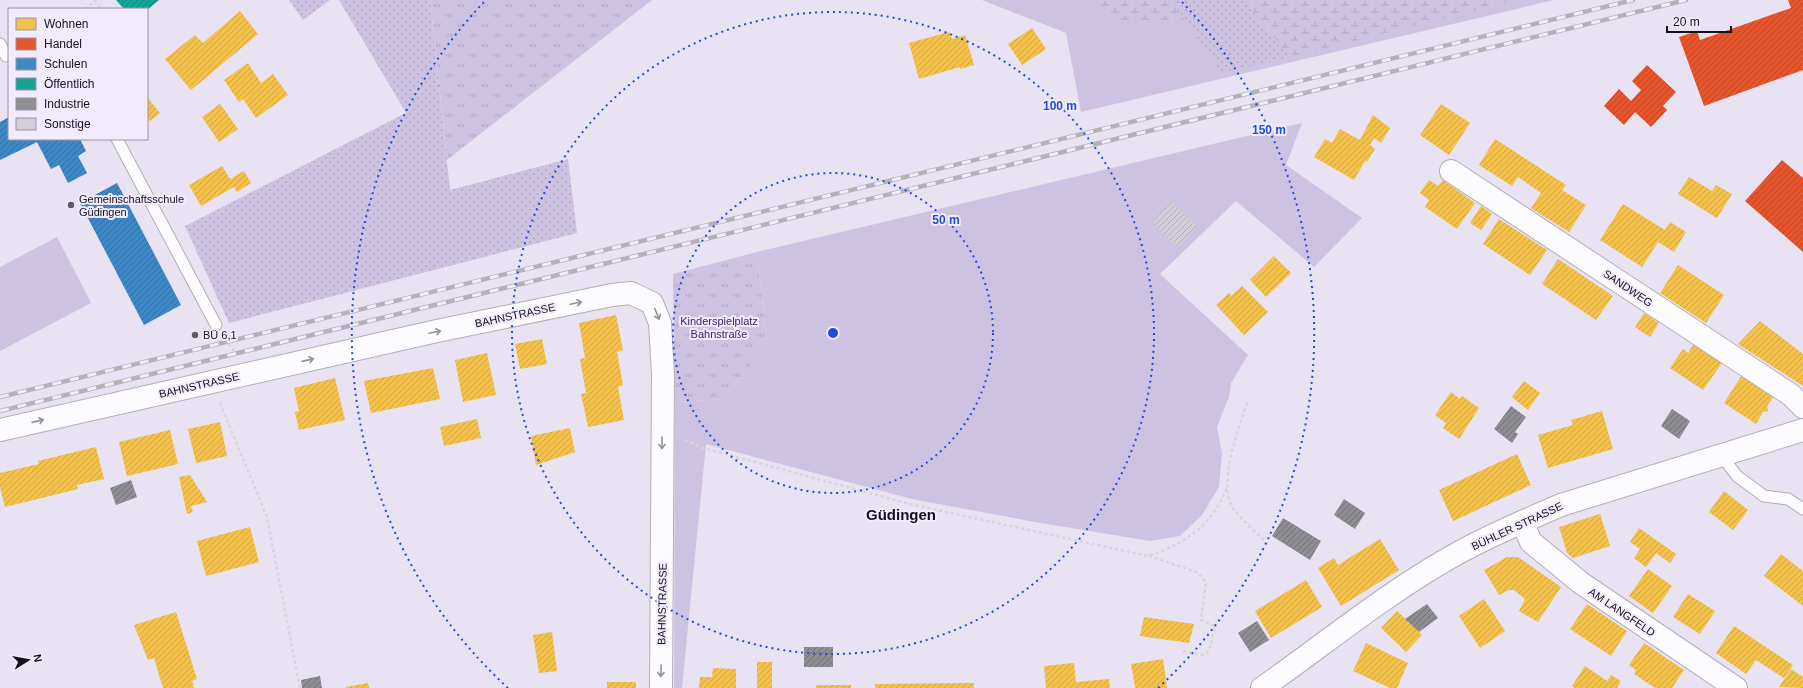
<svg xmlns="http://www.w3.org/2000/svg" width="1803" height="688" viewBox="0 0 1803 688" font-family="Helvetica,sans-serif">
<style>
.grass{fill:#cec2e2}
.wetland{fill:url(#wetland-marsh)}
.park{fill:url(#park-tufts)}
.garden{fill:url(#garden-dots)}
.homes{fill:url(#homes-hatch)}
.shops{fill:url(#shops-hatch)}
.schools{fill:url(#schools-hatch)}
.public{fill:url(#public-hatch)}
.industry{fill:url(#industry-hatch)}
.building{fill:url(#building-hatch)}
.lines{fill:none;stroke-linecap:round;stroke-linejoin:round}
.lane-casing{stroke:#b3aeba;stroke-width:13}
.street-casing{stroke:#b3aeba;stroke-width:24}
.secondary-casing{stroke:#b3aeba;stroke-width:24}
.path{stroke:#d6d4d8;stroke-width:2.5;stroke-dasharray:3 3;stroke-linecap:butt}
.lane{stroke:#fcfbfd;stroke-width:11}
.street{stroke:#fcfbfd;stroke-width:22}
.secondary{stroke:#fcfbfd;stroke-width:22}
.rail-casing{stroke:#b4b2b6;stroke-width:4.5}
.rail{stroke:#f2ebfd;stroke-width:3;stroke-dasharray:9;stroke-linecap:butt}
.oneway{stroke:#949297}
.ring{fill:none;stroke:#1d4ed8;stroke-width:2;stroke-dasharray:2 4}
.poi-dot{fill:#5f5a66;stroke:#f2ebfd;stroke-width:1.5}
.labels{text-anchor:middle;stroke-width:4;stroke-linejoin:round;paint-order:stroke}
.poi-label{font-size:11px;fill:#15111b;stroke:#f2ebfd;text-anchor:start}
.street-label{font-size:11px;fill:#15111b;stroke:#f2ebfd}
.park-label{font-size:11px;fill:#402361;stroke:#f2ebfd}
.district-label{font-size:15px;font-weight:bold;fill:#15111b;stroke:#f2ebfd}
.centre{fill:#1d4ed8;stroke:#f2ebfd;stroke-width:2}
.ring-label{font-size:12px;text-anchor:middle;font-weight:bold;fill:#1d4ed8;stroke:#f2ebfd;stroke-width:4;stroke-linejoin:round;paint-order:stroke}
</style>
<defs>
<pattern id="wetland-marsh" width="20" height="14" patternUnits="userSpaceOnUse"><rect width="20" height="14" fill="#cec2e2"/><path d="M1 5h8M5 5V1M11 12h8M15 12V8" fill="none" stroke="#b0a6c1"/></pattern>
<pattern id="park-tufts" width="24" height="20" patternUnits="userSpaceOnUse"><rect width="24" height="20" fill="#cec2e2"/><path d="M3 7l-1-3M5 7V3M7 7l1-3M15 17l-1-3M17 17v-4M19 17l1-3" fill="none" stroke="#b0a6c1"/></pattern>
<pattern id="garden-dots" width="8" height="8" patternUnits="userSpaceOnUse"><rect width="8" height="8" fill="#cec2e2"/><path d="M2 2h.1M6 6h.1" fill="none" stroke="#b0a6c1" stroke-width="1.8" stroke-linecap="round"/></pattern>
<pattern id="homes-hatch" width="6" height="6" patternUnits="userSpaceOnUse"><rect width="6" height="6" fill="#f2c14e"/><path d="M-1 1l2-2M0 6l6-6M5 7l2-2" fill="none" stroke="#cfa544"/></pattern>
<pattern id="shops-hatch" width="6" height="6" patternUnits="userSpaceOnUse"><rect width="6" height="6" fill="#e4572e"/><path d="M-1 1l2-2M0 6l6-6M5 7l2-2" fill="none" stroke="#b84726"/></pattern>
<pattern id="schools-hatch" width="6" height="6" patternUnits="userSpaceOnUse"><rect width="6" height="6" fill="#3f88c5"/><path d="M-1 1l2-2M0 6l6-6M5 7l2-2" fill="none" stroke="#346e9f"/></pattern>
<pattern id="public-hatch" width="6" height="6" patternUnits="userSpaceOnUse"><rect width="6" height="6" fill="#17a398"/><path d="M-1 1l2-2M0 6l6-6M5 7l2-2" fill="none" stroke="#14837b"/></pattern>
<pattern id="industry-hatch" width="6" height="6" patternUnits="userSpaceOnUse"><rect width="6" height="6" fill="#8d8d92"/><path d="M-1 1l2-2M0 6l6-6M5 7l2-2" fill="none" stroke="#727276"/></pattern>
<pattern id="building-hatch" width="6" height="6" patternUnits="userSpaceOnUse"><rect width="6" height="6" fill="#d1cdd9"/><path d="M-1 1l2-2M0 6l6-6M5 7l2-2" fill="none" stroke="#b3afba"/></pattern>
</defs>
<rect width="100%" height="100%" fill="#e8e2f2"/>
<path class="grass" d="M 982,0 L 1554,0 L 1081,112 L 1066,33 Z
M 1302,123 L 1286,165 L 1362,218 L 1314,267 L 1236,201 L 1160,274 L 1248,355 L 1231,383 L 1229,397 L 1217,427 L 1222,453 L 1219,487 L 1202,515 L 1180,536 L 1150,541 L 1035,522 L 912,499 L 706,444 L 682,688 L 674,688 L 675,402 L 725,399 L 767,344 L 757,252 Z
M 57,237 L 91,303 L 0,351 L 0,267 Z"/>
<path class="wetland" d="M 1093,0 L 1171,0 L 1185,20 L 1125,23 L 1094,4 Z
M 1243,0 L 1517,0 L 1290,57 Z"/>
<path class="park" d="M 430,0 L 652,0 L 447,160 Z
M 757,252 L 767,344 L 725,399 L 675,402 L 673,274 Z"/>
<path class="garden" d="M 289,0 L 330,0 L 303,20 Z
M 339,0 L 430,0 L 450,190 L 568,159 L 577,233 L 229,323 L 185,226 L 406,113 Z
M 1171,0 L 1243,0 L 1290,57 L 1222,73 Z"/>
<path class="homes" d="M 240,11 L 258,34 L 191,90 L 165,59 L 195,35 L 203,43 Z
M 1032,28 L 1046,49 L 1022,65 L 1008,44 Z
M 949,32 L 952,39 L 965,35 L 974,65 L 960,69 L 960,67 L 919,79 L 909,43 Z
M 248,63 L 261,83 L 273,74 L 288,95 L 256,118 L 243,99 L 239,102 L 224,80 Z
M 147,97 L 160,113 L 150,121 L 147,117 Z
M 220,104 L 238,129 L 219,142 L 202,117 Z
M 1441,104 L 1470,123 L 1449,155 L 1420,135 Z
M 1373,115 L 1390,128 L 1381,143 L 1374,138 L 1370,145 L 1375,149 L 1367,162 L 1365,161 L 1354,180 L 1314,157 L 1325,139 L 1332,143 L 1340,129 L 1360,140 Z
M 1495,139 L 1566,185 L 1562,190 L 1586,205 L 1569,232 L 1531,208 L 1541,193 L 1518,177 L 1512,186 L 1479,165 Z
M 222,166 L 230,179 L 244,171 L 251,183 L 237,192 L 234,187 L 201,206 L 189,185 Z
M 1689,177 L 1712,191 L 1716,185 L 1732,194 L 1717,218 L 1678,194 Z
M 1429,180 L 1438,186 L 1443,180 L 1475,203 L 1457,229 L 1425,207 L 1429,200 L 1420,193 Z
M 1623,204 L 1665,230 L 1670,222 L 1686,232 L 1674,252 L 1658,242 L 1642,267 L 1600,240 Z
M 1481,206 L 1492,214 L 1481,230 L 1470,223 Z
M 1499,219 L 1547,250 L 1530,275 L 1483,244 Z
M 1274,256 L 1291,273 L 1266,297 L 1250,280 Z
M 1558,259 L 1613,296 L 1596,320 L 1542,284 Z
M 1678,265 L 1724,295 L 1706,323 L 1660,293 Z
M 1242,286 L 1268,312 L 1244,335 L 1216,305 L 1229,293 L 1231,296 Z
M 1644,313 L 1659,323 L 1650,337 L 1635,327 Z
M 616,315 L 623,350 L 617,352 L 623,385 L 618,387 L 624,420 L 588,427 L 581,394 L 586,393 L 580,359 L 585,358 L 579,323 Z
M 1760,321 L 1803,354 L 1803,386 L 1738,344 Z
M 542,339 L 547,364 L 520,369 L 515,344 Z
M 1694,344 L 1722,363 L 1703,390 L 1670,368 L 1683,349 L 1688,353 Z
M 487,353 L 496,395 L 463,402 L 455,360 Z
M 433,368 L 440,399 L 371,413 L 364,381 Z
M 1742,375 L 1774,396 L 1767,406 L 1768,411 L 1763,412 L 1756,424 L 1724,403 Z
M 335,378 L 345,420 L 299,430 L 295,412 L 299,411 L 294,388 Z
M 1524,381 L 1540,393 L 1528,410 L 1512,397 Z
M 1451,392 L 1460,399 L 1462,396 L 1479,408 L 1459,439 L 1443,428 L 1446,423 L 1435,415 Z
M 1602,411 L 1613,449 L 1548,468 L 1538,435 L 1573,425 L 1571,420 Z
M 477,419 L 481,438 L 444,446 L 440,427 Z
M 220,422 L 227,456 L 196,463 L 188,429 Z
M 570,428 L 575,452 L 536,465 L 531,436 Z
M 170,430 L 178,464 L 127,476 L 119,442 Z
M 96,447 L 104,479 L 77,485 L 78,489 L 5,507 L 0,487 L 0,473 L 39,464 L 38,461 Z
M 1517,454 L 1531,485 L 1453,521 L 1439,490 Z
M 190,475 L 207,502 L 191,506 L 193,512 L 187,514 L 179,477 Z
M 1724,491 L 1748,510 L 1733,530 L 1709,512 Z
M 1600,514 L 1610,546 L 1573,558 L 1567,553 L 1559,527 Z
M 250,527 L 259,562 L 206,576 L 197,541 Z
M 1639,528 L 1676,554 L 1670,563 L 1656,553 L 1646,567 L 1634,558 L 1640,549 L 1630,542 Z
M 1380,539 L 1399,570 L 1341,606 L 1318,568 L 1334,558 L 1338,565 Z
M 1781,554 L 1803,571 L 1803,606 L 1764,576 Z
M 1507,557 L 1518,557 L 1561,587 L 1538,622 L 1519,611 L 1525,599 L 1514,590 L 1509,590 L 1499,595 L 1484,570 Z
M 1648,569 L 1672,586 L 1653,613 L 1629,596 Z
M 1306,580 L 1322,607 L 1271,638 L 1255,611 Z
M 1688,594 L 1715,611 L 1700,634 L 1673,617 Z
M 1484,599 L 1505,631 L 1480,648 L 1459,616 Z
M 1587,604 L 1627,631 L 1611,656 L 1570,629 Z
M 1397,611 L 1422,635 L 1406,652 L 1381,628 Z
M 176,612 L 197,679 L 192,681 L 194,688 L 163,688 L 154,658 L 148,660 L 134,625 Z
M 1144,617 L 1194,624 L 1189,643 L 1140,636 Z
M 1734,626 L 1793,665 L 1784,678 L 1756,660 L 1746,674 L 1716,653 Z
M 552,632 L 557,671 L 539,673 L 533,635 Z
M 1366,643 L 1408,663 L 1397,688 L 1390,688 L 1353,671 Z
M 1644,643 L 1684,670 L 1672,688 L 1655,688 L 1634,674 L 1636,670 L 1629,665 Z
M 1163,659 L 1167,688 L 1135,688 L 1131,664 Z
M 757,662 L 772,662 L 772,688 L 757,688 Z
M 1074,663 L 1076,682 L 1109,679 L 1110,688 L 1046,688 L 1044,666 Z
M 1585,666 L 1607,681 L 1611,675 L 1621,681 L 1617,688 L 1575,688 L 1572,686 Z
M 713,668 L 736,669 L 736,688 L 699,688 L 700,677 L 712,677 Z
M 1791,669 L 1803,677 L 1803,688 L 1779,687 Z
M 607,682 L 636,682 L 636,688 L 607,688 Z
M 368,683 L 369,688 L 346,688 L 346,687 Z
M 974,683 L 974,688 L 875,688 L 875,684 Z
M 816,685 L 851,685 L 851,688 L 816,688 Z"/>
<path class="shops" d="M 1788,0 L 1803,0 L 1803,70 L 1704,106 L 1679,37 L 1697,31 L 1700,40 L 1791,8 Z
M 1647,65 L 1676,92 L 1663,106 L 1667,110 L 1651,127 L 1635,112 L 1624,125 L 1604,106 L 1619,89 L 1631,101 L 1641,90 L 1632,81 Z
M 1782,160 L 1803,178 L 1803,252 L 1745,201 Z"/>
<path class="schools" d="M 9,117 L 9,139 L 80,139 L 86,151 L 78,156 L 87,173 L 68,183 L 59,165 L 51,169 L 37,142 L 0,160 L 0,122 Z
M 117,183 L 181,305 L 144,325 L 80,203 Z"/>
<path class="public" d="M 116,0 L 159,0 L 147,10 L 124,9 Z"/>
<path class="industry" d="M 1511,406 L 1526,417 L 1515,432 L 1518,434 L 1512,443 L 1494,429 Z
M 1672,409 L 1690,421 L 1679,439 L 1661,426 Z
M 131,480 L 137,497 L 116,505 L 110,488 Z
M 1344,499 L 1365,513 L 1355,529 L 1334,515 Z
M 1283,518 L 1321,541 L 1310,560 L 1272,536 Z
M 1427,604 L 1438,618 L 1419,632 L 1405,619 Z
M 1257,621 L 1269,640 L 1250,652 L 1238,633 Z
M 804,647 L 833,647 L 833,667 L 804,667 Z
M 320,676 L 322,688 L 302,688 L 301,680 Z"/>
<path class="building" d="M 1172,201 L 1197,227 L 1177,248 L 1152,221 Z
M 199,332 L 200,337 L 191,339 L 190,334 Z"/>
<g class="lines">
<g class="lane-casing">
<path id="lane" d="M 0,44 L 6,56 L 9,54
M 117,139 L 216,325
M 1721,455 L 1737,476 L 1764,496 L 1788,499 L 1803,509"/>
</g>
<g class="street-casing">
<path id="street" d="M 1451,171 L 1791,395 L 1803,407
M 0,430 L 437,331 L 612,295 L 631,293 L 652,303 L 660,323 L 663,374 L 661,688
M 1522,522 L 1531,542 L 1581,583 L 1736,688"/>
</g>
<g class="secondary-casing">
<path id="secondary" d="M 1262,688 C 1325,644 1384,595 1451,557 C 1486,537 1524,521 1561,505 L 1803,430"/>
</g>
<path class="path" d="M 85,9 L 95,1 L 101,9
M 225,339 L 236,354
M 220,403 L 267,517 L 300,688
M 1247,403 C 1239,427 1217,485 1233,508 C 1242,521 1256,532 1267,543
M 685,440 L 703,448 L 910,504 L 1148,556 C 1185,544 1213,525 1227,487
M 1149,556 L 1199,573 L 1206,583 L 1201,620 L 1215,626 L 1209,651 L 1204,655 L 1182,651"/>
<use href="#lane" class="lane"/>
<use href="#street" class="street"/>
<use href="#secondary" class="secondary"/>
<g class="rail-casing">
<path id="rail" d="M 0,397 L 1633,0
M 0,411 L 1686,0"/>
</g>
<use href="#rail" class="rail"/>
</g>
<defs><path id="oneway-shaft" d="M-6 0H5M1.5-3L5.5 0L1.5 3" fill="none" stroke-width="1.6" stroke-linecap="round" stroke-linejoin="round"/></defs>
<g class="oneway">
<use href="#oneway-shaft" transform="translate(576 303) rotate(-12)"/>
<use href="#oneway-shaft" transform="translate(657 314) rotate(67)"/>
<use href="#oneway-shaft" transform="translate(435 332) rotate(-12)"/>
<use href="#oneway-shaft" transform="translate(308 360) rotate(-13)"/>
<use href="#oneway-shaft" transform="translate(38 421) rotate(-13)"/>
<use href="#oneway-shaft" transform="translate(662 443) rotate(90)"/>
<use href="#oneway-shaft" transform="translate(661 671) rotate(91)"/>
</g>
<g class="ring">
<circle cx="833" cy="333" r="160"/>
<circle cx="833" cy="333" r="321"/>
<path d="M508 688A481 481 0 0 1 484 2M1182 2A481 481 0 0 1 1158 688"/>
</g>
<g class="poi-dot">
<circle cx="71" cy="205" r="4"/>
<circle cx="195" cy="335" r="4"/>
</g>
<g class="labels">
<g class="poi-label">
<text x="79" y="203">Gemeinschaftsschule<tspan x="79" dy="13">Güdingen</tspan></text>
<text x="203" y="339">BÜ 6,1</text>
</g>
<g class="street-label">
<text transform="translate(1628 288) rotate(34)" y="4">SANDWEG</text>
<text transform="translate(515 315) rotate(-12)" y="4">BAHNSTRASSE</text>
<text transform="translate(199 385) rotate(-13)" y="4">BAHNSTRASSE</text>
<text transform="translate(1517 526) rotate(-25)" y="4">BÜHLER STRASSE</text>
<text transform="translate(662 604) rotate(-89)" y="4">BAHNSTRASSE</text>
<text transform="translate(1622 612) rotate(34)" y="4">AM LANGFELD</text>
</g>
<g class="park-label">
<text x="719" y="325">Kinderspielplatz<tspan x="719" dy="13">Bahnstraße</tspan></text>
</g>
<g class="district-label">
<text x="901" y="520">Güdingen</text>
</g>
</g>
<circle cx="833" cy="333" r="6" class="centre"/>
<g class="ring-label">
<text x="1060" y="110">100 m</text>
<text x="1269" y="134">150 m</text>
<text x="946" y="224">50 m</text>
</g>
<rect x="8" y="8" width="140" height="132" fill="#f2ebfd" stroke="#9a94a3"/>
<rect x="16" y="18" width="20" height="12" fill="#f2c14e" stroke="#9a94a3"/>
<text x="44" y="28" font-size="12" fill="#15111b">Wohnen</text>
<rect x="16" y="38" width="20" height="12" fill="#e4572e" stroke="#9a94a3"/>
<text x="44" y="48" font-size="12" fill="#15111b">Handel</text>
<rect x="16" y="58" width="20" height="12" fill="#3f88c5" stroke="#9a94a3"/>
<text x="44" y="68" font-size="12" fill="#15111b">Schulen</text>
<rect x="16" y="78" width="20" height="12" fill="#17a398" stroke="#9a94a3"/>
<text x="44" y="88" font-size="12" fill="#15111b">Öffentlich</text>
<rect x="16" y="98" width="20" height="12" fill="#8d8d92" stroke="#9a94a3"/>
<text x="44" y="108" font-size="12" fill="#15111b">Industrie</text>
<rect x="16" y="118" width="20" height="12" fill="#d1cdd9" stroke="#9a94a3"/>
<text x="44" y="128" font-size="12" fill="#15111b">Sonstige</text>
<g transform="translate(28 660) rotate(79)" stroke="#f2ebfd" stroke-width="3" paint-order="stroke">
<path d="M0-3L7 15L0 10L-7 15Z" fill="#15111b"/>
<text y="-6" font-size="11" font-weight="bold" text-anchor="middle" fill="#15111b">N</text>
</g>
<path d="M1667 26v6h64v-6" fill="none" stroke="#15111b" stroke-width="2"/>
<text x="1673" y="26" font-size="12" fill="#15111b" stroke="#f2ebfd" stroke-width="3" paint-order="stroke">20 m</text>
</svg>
